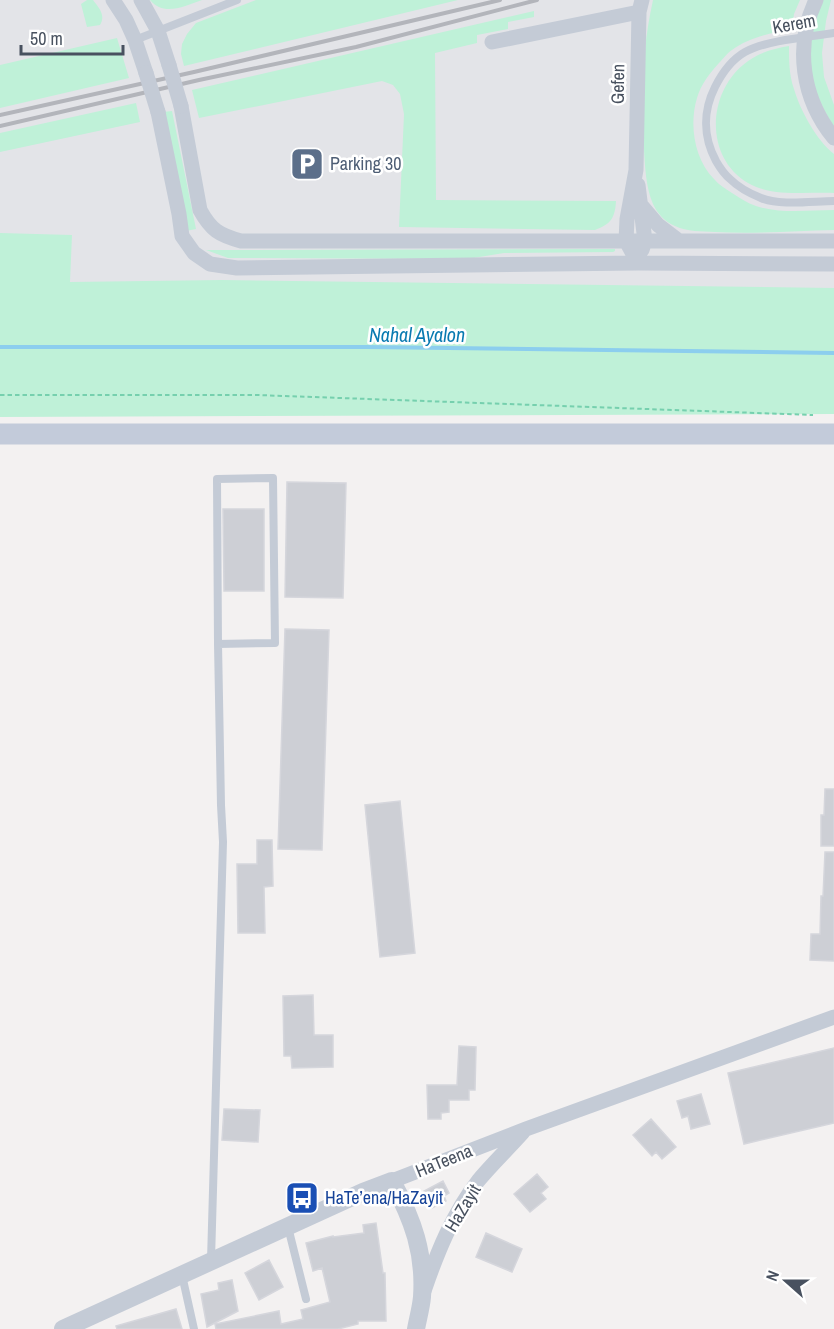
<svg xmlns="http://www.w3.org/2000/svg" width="834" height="1329" viewBox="0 0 834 1329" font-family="'Archivo Narrow',sans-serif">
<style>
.airport{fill:#e3e4e8}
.green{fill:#bff1d8}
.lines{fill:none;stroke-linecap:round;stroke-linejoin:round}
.stream{stroke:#8cceee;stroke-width:4}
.building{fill:#cdcfd5;stroke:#d5d6dc;stroke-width:1.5}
.path{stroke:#76d0ae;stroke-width:2;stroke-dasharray:4.5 3;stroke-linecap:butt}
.service{stroke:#c4cbd6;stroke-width:8}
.minor{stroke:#c4cbd6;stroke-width:15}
.tertiary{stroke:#c4cbd6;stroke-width:18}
.secondary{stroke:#c3cbda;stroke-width:21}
.rail{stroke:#b3b5bb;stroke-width:4}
.minor-bridge{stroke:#c4cbd6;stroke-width:15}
.labels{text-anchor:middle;stroke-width:5;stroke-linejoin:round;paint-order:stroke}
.street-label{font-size:18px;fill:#48515f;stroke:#fff}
.service-label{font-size:18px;fill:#4e5e75;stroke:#fff;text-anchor:start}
.transit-label{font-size:18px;fill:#164399;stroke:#fff;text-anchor:start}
.water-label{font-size:20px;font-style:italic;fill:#097ab1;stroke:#fff}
</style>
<rect width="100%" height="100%" fill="#f3f1f1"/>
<path class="airport" d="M 0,0 L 834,0 L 834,320 L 0,312 Z"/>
<path class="green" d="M 87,0 L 93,0 C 99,8 106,15 100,25 L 87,27 L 81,4 Z
M 150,0 L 202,0 C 184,6 164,17 150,0 Z
M 256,0 L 458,0 L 184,66 L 181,54 L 182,44 L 187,34 L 196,23 Z
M 653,0 L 800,0 L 794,14 L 792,29 C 772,33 749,37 732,50 C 727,53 723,59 719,63 C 710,73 701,84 697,98 C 689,124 694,159 714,179 C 719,185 726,189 732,193 C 740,198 747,203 756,206 C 781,214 809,210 834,210 L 834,230 C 794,231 755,234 715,232 C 702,231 687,232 675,226 C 665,222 657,213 653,204 C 646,188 645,167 644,150 C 640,99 642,50 653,0 Z
M 821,0 L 831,0 L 826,21 L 822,53 L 824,77 L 834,105 L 834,127 C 822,107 808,80 809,56 C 809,37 816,18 821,0 Z
M 534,11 L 534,17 L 508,22 L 508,29 L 477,35 L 477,43 L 435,53 L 436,200 L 616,201 C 615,218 611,224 595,230 L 399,227 L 404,114 L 400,94 L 393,85 L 382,81 L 199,118 L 192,90 Z
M 117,38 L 129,78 L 0,108 L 0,65 Z
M 789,46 C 789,60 789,75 794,89 C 800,110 817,141 834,154 L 834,193 C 807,192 772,197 748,183 C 705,158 707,95 743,65 C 757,53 772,49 789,46 Z
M 136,103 L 140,122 L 0,152 L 0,133 Z
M 172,111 L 196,229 L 186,231 L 163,112 Z
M 0,233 L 72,235 L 70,282 L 222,280 L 834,288 L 834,414 L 0,417 Z
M 615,249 L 615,251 L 613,252 L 504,253 L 467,259 L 228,258 L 206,250 Z"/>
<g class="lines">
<path class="stream" d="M 0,347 L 366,347 L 834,353"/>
</g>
<path class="building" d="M 287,482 L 346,483 L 343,598 L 285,597 Z
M 223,509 L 264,509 L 264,591 L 224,591 Z
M 285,629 L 329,630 L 322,850 L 278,849 Z
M 825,789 L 834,789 L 834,846 L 821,846 L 821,815 L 824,815 Z
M 400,801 L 415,953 L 380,957 L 365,805 Z
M 257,840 L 272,840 L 273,886 L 264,887 L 265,933 L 238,933 L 237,864 L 257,864 Z
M 825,852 L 834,852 L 834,961 L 810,960 L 811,934 L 820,934 L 821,896 L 823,896 Z
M 313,995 L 314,1035 L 333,1035 L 333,1067 L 292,1068 L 291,1056 L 284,1056 L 283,996 Z
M 459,1046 L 476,1047 L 475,1090 L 469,1090 L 469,1100 L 449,1100 L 449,1112 L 441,1113 L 441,1119 L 428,1119 L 427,1085 L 457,1085 Z
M 834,1048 L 834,1123 L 744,1144 L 728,1073 Z
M 701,1094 L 710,1124 L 691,1129 L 688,1116 L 682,1118 L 677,1101 Z
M 224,1109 L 260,1110 L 258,1142 L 222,1140 Z
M 651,1119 L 676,1147 L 662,1159 L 656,1152 L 652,1156 L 633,1135 Z
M 537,1174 L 548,1187 L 541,1193 L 546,1199 L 530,1212 L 514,1194 Z
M 443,1181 L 449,1193 L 444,1196 L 446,1201 L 432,1208 L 424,1191 Z
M 376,1223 L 383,1273 L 385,1273 L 386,1321 L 358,1321 L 358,1324 L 338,1329 L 216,1329 L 215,1324 L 279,1311 L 281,1324 L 303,1319 L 301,1310 L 330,1302 L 322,1268 L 313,1271 L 306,1243 L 333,1236 L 333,1237 L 364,1233 L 363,1225 Z
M 486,1233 L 522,1249 L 512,1272 L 476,1257 Z
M 269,1260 L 283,1287 L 259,1300 L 245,1273 Z
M 232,1280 L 238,1311 L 207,1327 L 201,1294 L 219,1290 L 218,1283 Z
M 176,1309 L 182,1329 L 117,1329 L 116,1326 Z"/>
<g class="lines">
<path class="path" d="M 0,395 L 257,395 L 813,415"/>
<path class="service" d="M 834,33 C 808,37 767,40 745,52 C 731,60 722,73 715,87 C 703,111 703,137 716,161 C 720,168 724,174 730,179 C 738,187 751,194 761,198 C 779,206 814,201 834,201
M 135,40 L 237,0
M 273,478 L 275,643 L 218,644 L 217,479 Z
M 288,1227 L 306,1299
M 211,1260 L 223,842 L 221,805 L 218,644
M 182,1275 L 194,1329"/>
<path class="minor" d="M 113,0 L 126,20 L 135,40 L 146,73
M 141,0 L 158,31 L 169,65
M 492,42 L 639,12
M 181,106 L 200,210 C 211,230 219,235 241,241 L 834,241
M 158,112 L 179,214 L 182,236 L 194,253 L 210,264 L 237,268 L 638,263 L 834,264
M 638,185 L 645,241 L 642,250
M 641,205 L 658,225 L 679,241
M 638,263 L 626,241 L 627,219 L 636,170 L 639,12 L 642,0
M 392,1181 L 526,1129 L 834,1017
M 424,1291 C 437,1253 453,1213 478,1181 C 492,1164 508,1149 523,1132"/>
<path class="tertiary" d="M 63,1329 L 363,1192 L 392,1181 C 413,1220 425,1253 422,1297 C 421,1308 418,1318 416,1329"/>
<path class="secondary" d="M 0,434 L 834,434"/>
<path class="rail" d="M 0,115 L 194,72 L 500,0
M 0,126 L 199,80 L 356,47 L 537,0"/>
<path class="minor-bridge" d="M 816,0 C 794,46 802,99 834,138
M 169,65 L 181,106
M 146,73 L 158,112"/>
</g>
<defs>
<g id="parking-square" transform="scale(1.725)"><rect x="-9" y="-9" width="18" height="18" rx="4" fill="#5c6f8a" stroke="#fff"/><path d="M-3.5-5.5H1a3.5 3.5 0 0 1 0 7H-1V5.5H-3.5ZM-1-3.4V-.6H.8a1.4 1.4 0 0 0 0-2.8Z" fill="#fff"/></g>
<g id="bus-square" transform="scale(1.725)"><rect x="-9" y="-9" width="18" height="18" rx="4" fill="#1a4fb4" stroke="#fff"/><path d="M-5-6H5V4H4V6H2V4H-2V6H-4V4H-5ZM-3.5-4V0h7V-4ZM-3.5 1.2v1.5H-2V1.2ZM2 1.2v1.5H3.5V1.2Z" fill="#fff"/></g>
</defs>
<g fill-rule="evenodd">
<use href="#parking-square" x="307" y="164"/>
<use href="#bus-square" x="302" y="1198"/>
</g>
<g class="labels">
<g class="street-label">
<text transform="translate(794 24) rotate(-10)" y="6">Kerem</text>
<text transform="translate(618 84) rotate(-89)" y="6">Gefen</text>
<text transform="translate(444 1161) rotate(-22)" y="6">HaTeena</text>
<text transform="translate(463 1208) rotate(-59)" y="6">HaZayit</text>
</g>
<g class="service-label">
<text x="330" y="170">Parking 30</text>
</g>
<g class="transit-label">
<text x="325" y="1204">HaTe’ena/HaZayit</text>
</g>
<g class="water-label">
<text x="417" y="342">Nahal Ayalon</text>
</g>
</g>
<g transform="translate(786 1281) rotate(291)" stroke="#ffffff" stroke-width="4.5" paint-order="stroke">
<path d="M0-4.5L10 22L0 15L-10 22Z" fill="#48515f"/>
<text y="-9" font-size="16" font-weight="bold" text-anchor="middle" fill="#48515f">N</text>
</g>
<path d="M21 45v9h102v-9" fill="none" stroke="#48515f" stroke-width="3"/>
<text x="30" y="45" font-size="18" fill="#48515f" stroke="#ffffff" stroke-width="4.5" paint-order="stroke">50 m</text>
</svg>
